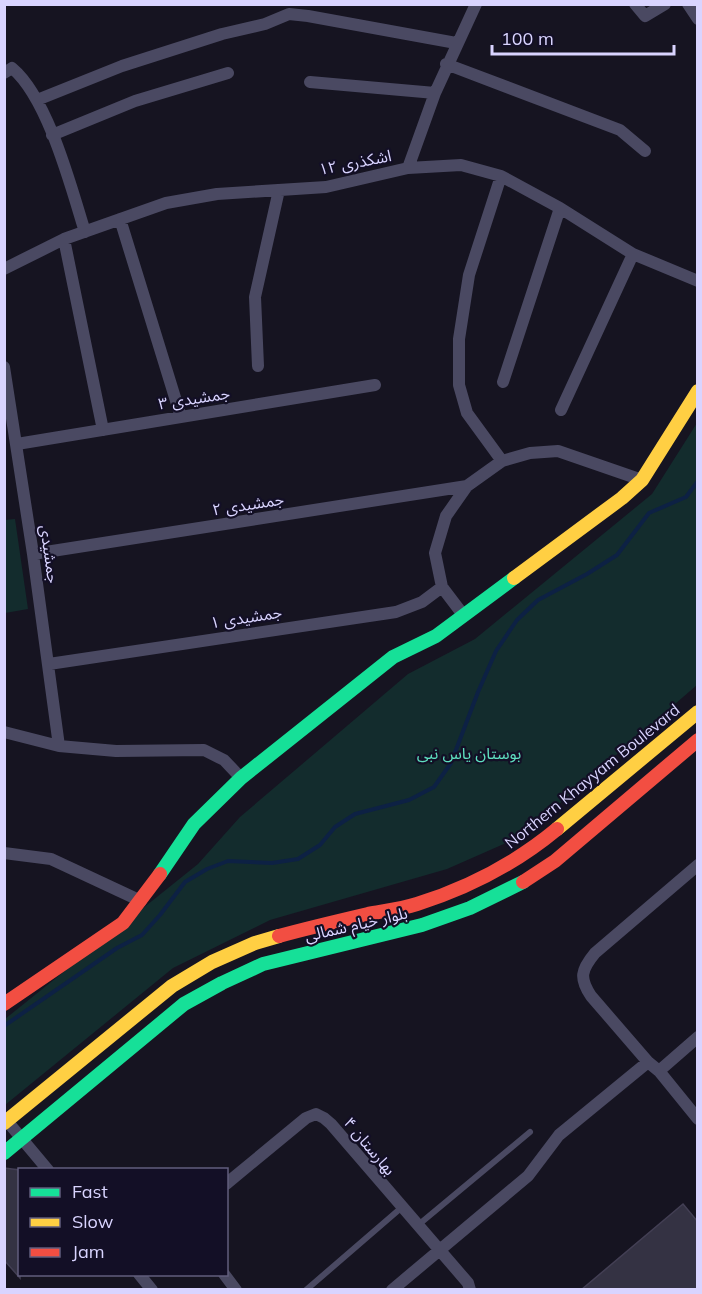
<svg xmlns="http://www.w3.org/2000/svg" width="702" height="1294" viewBox="0 0 702 1294" font-family="Mulish,'Noto Sans Arabic',sans-serif">
<style>
.green{fill:#132c2d}
.lines{fill:none;stroke-linecap:round;stroke-linejoin:round}
.stream{stroke:#0d2144;stroke-width:4}
.building{fill:#343243;stroke:#433f54;stroke-width:1.5}
.lane{stroke:#4a4962;stroke-width:6}
.street{stroke:#4a4962;stroke-width:12}
.fast{stroke:#16e098;stroke-width:14}
.slow{stroke:#ffcf43;stroke-width:14}
.jam{stroke:#f24e42;stroke-width:14}
.labels{text-anchor:middle;stroke-width:4.5;stroke-linejoin:round;paint-order:stroke}
.street-label{font-size:16px;fill:#d9d4ff;stroke:#130f26}
.park-label{font-size:16px;fill:#5fe0c0;stroke:#130f26}
</style>
<rect width="100%" height="100%" fill="#161421"/>
<path class="green" d="M 697,423 L 697,685 L 522,836 L 447,869 L 270,920 L 173,968 L 5,1105 L 5,1019 L 198,864 L 240,817 L 408,674 L 475,639 L 652,494 Z
M 15,519 L 28,609 L 5,613 L 5,520 Z"/>
<g class="lines">
<path class="stream" d="M 4,1026 L 117,948 L 142,935 L 160,915 L 185,882 L 207,869 L 228,861 L 272,863 L 298,859 L 320,845 L 335,827 L 355,814 L 409,800 L 434,787 L 451,763 L 478,692 L 496,651 L 517,620 L 538,600 L 587,574 L 617,555 L 649,513 L 686,497 L 698,481"/>
</g>
<path class="building" d="M 4,1168 L 20,1170 L 20,1278 L 4,1260 Z
M 683,1204 L 698,1222 L 698,1290 L 581,1290 Z"/>
<g class="lines">
<path class="lane" d="M 417,1226 L 530,1132
M 306,1290 L 401,1208"/>
<path class="street" d="M 635,4 L 645,16 L 665,4
M 688,4 L 698,19
M 446,64 L 620,130 L 645,151
M 4,73 L 12,68 C 48,98 71,187 85,232
M 310,82 L 435,93
M 37,100 L 122,66 L 222,34 L 265,24 L 289,14 L 308,16 L 456,43
M 52,135 L 135,101 L 228,73
M 408,168 L 435,93 L 476,4
M 501,176 L 469,275 L 459,339 L 459,385 L 467,413 L 502,461
M 120,219 L 181,417
M 64,239 L 103,430
M 4,269 L 64,239 L 166,203 L 217,194 L 326,187 L 408,168 L 461,165 L 501,176 L 560,208 L 633,254 L 698,281
M 258,366 L 255,297 L 279,190
M 4,367 L 33,554 L 59,746
M 503,382 L 560,208
M 561,410 L 633,254
M 17,444 L 375,385
M 33,554 L 467,486
M 464,616 L 442,587 L 435,553 L 446,516 L 467,486 L 502,461 L 530,453 L 558,451 L 642,480
M 49,664 L 396,612 L 422,602 L 442,587
M 4,732 L 59,746 L 116,751 L 204,750 L 224,760 L 241,778
M 4,853 L 51,859 L 141,901
M 698,865 L 595,953 C 581,970 579,978 591,996 L 648,1062 L 659,1071 L 698,1119
M 659,1071 L 698,1037
M 7,1121 L 48,1170
M 226,1184 L 306,1118 L 316,1114 L 324,1118 L 331,1124 L 468,1283 L 470,1290
M 139,1274 L 152,1290
M 224,1274 L 236,1290
M 392,1290 L 528,1176 L 559,1135 L 648,1062"/>
<path class="fast" d="M 160,874 L 194,824 L 241,778 L 393,657 L 436,636 L 514,578
M 4,1153 L 184,1004 L 222,983 L 263,964 L 422,925 L 470,908 L 523,882"/>
<path class="slow" d="M 514,578 L 622,498 L 642,480 L 698,391
M 557,829 L 698,712
M 4,1123 L 172,986 L 212,962 L 255,943 L 279,936"/>
<path class="jam" d="M 523,882 L 555,861 L 698,740
M 279,936 C 308,928 338,921 368,914 C 384,911 401,909 417,904 C 468,888 516,863 557,829
M 4,1004 L 123,923 L 160,874"/>
</g>
<g class="labels">
<g class="street-label">
<text transform="translate(355 162) rotate(-11)" y="6">اشکذری ۱۲</text>
<text transform="translate(194 398) rotate(-9)" y="6">جمشیدی ۳</text>
<text transform="translate(248 504) rotate(-9)" y="6">جمشیدی ۲</text>
<text transform="translate(50 554) rotate(82)" y="6">جمشیدی</text>
<text transform="translate(246 617) rotate(-9)" y="6">جمشیدی ۱</text>
<text transform="translate(592 776) rotate(-39)" y="6">Northern Khayyam Boulevard</text>
<text transform="translate(356 924) rotate(-13)" y="6">بلوار خیام شمالی</text>
<text transform="translate(370 1146) rotate(50)" y="6">بهارستان ۴</text>
</g>
<g class="park-label">
<text x="469" y="759">بوستان یاس نبی</text>
</g>
</g>
<rect width="702" height="1294" fill="none" stroke="#d9d4ff" stroke-width="12"/>
<rect x="18" y="1168" width="210" height="108" fill="#130f26" stroke="#625e7d" stroke-width="1.5"/>
<rect x="30" y="1188" width="30" height="9" fill="#16e098" stroke="#625e7d" stroke-width="1.5"/>
<text x="72" y="1198" font-size="18" fill="#d9d4ff">Fast</text>
<rect x="30" y="1218" width="30" height="9" fill="#ffcf43" stroke="#625e7d" stroke-width="1.5"/>
<text x="72" y="1228" font-size="18" fill="#d9d4ff">Slow</text>
<rect x="30" y="1248" width="30" height="9" fill="#f24e42" stroke="#625e7d" stroke-width="1.5"/>
<text x="72" y="1258" font-size="18" fill="#d9d4ff">Jam</text>
<path d="M492 45v9h182v-9" fill="none" stroke="#d9d4ff" stroke-width="3"/>
<text x="501" y="45" font-size="18" fill="#d9d4ff" stroke="#130f26" stroke-width="4.5" paint-order="stroke">100 m</text>
</svg>
